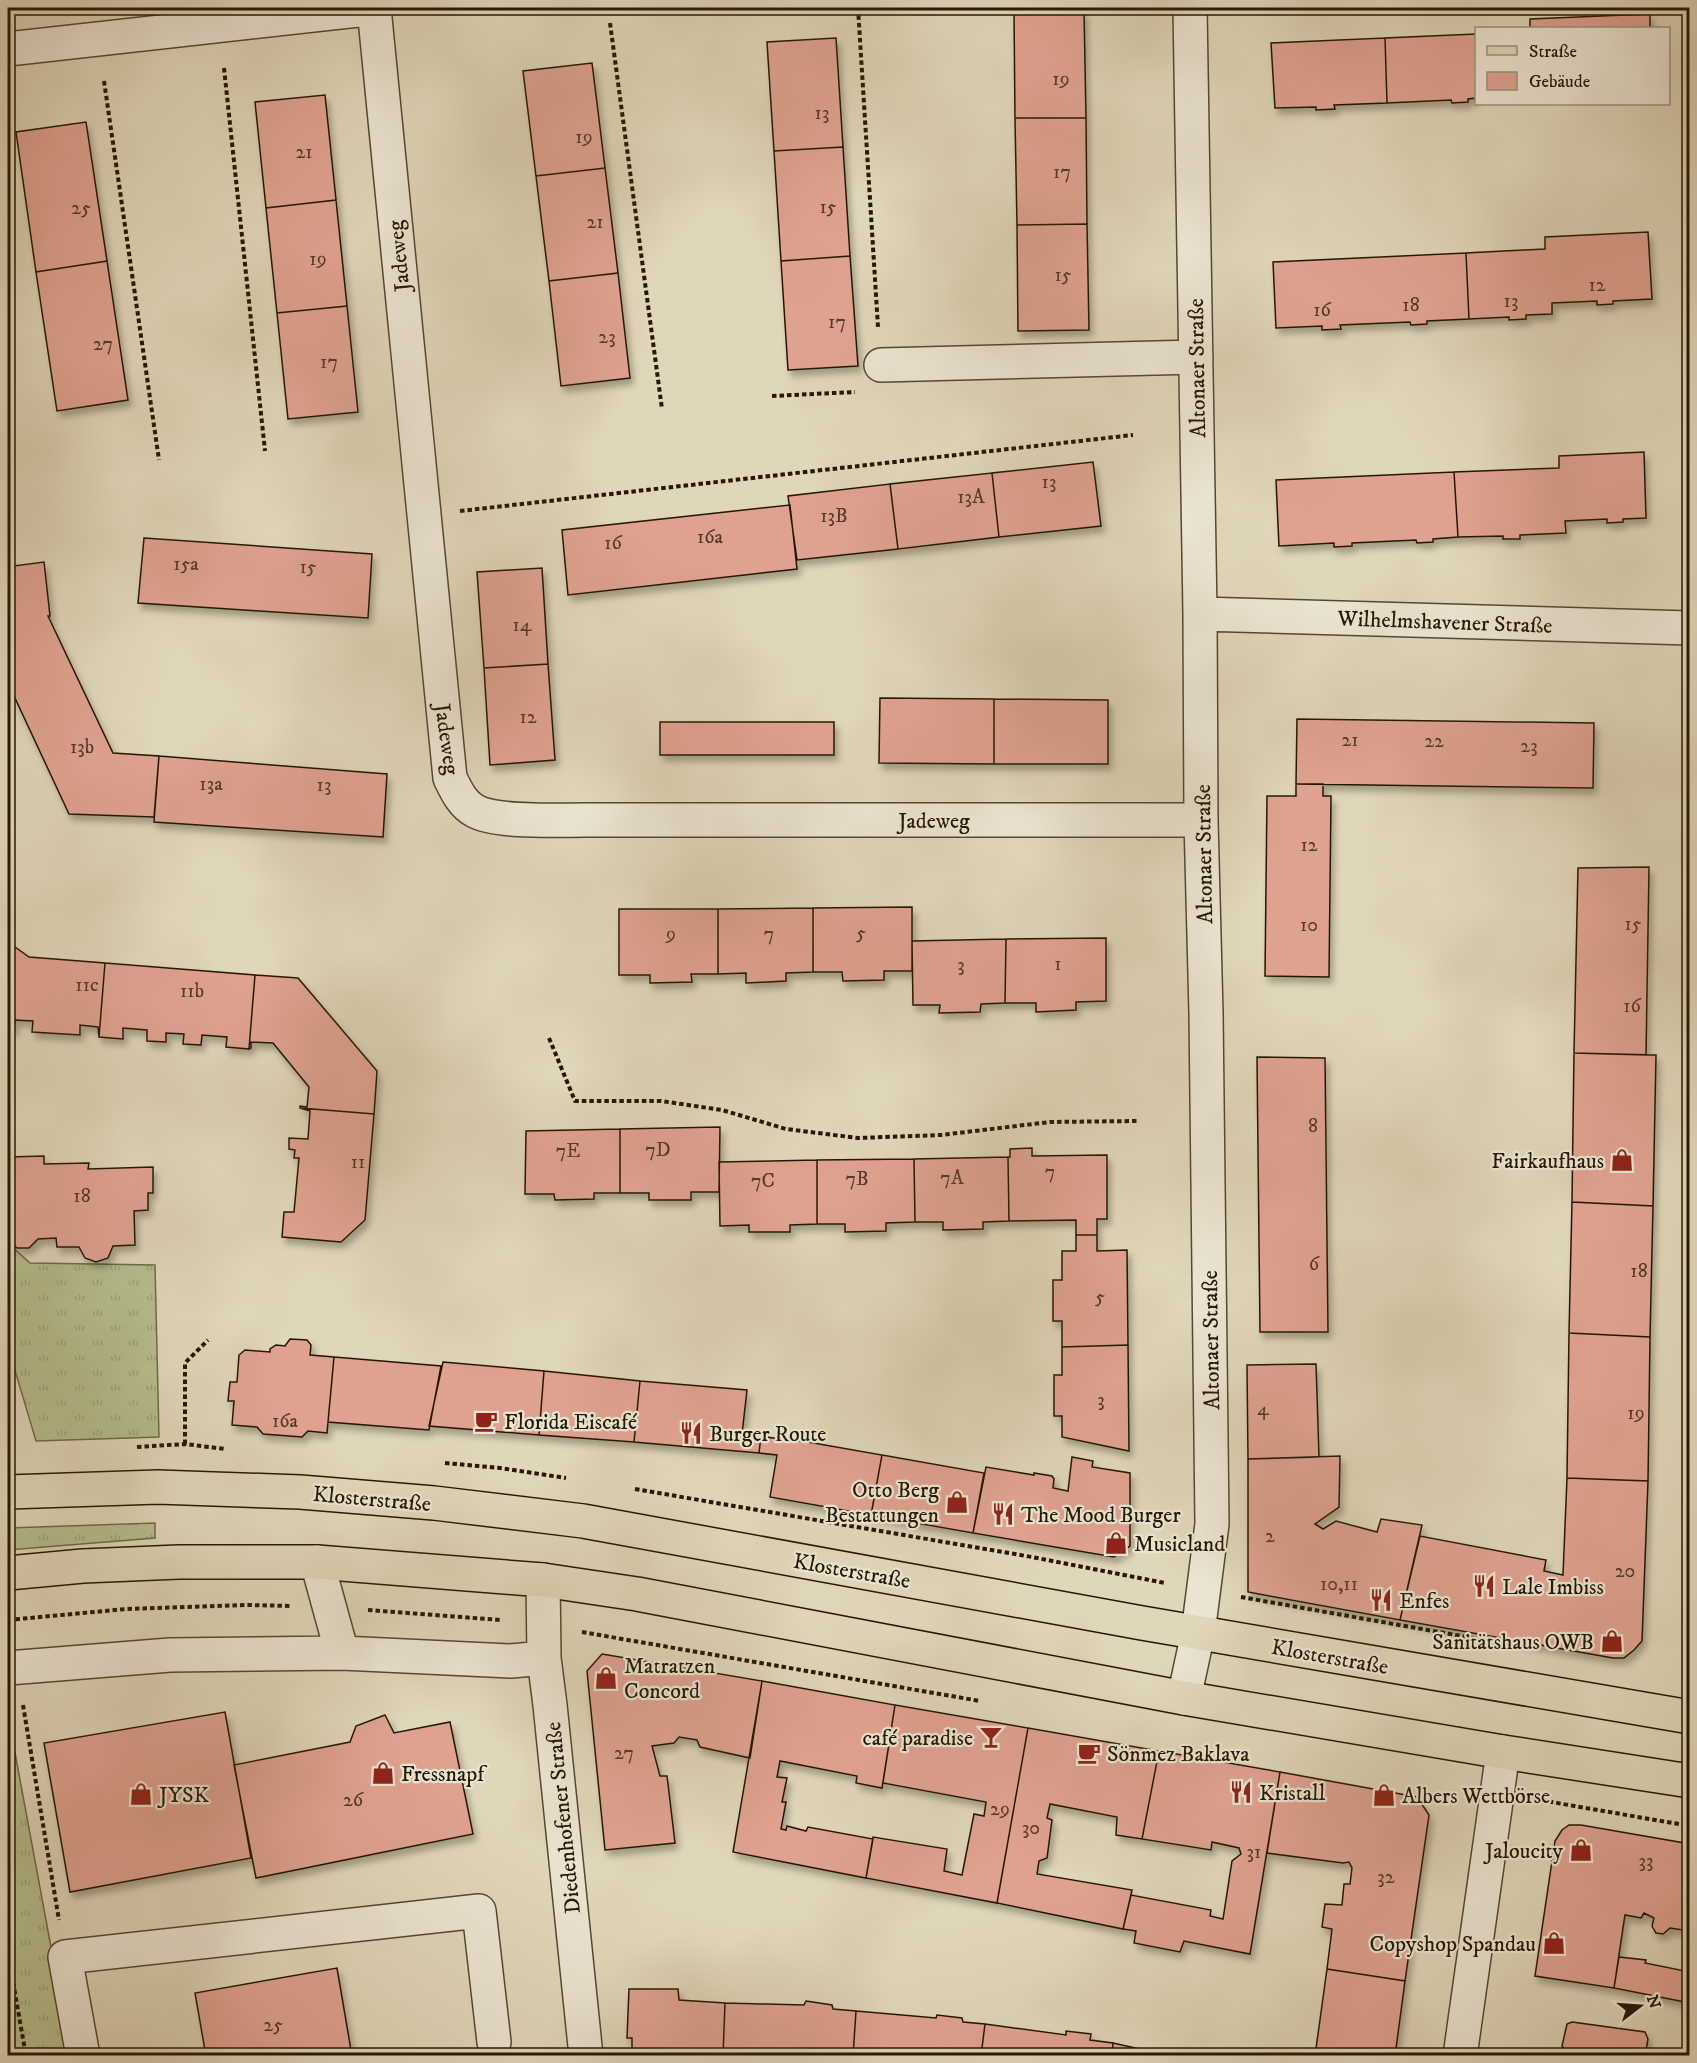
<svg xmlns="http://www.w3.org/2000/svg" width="1697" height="2063" viewBox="0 0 1697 2063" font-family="'IM FELL DW Pica',serif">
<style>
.grass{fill:url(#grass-tufts);stroke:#6e6a49;stroke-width:1.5}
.building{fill:#dfa290;stroke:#261805;stroke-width:1.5;filter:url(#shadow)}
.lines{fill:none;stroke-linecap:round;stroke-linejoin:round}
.minor-casing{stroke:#544832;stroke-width:36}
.major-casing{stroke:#261805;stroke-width:36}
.path{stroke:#261805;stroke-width:4;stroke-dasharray:4.5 3;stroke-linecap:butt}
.minor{stroke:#ebe4d2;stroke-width:33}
.major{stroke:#e0d6b9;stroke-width:33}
.labels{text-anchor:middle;stroke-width:4.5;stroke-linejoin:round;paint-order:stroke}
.number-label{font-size:20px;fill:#543a28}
.street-label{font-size:22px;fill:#261805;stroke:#ebe4d2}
.poi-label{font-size:22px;fill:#261805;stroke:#ebe4d2;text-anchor:start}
</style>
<defs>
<pattern id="grass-tufts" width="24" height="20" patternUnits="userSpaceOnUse" patternTransform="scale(1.5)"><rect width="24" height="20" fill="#b6bd8d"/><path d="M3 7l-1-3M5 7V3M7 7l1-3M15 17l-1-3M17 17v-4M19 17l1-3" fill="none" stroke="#9ca278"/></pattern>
<filter id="shadow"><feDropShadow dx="3.5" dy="6" stdDeviation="3" flood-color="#0004"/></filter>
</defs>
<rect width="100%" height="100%" fill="#e0d6b9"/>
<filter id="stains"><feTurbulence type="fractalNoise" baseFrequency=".00333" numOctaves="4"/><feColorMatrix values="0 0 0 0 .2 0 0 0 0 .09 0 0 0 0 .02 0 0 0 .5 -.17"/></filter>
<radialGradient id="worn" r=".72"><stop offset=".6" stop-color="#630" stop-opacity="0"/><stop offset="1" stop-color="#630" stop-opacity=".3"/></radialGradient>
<path class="grass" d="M 8,1243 L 30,1263 L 155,1265 L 159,1437 L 36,1441 L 8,1347 Z
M 155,1523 L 155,1538 L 8,1550 L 8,1528 Z
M 8,1715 L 71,2055 L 8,2055 Z"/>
<path class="building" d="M 1084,11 L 1086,118 L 1015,118 L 1014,12 Z
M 1650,14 L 1650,28 L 1530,28 L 1530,19 Z
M 1476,34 L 1476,98 L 1468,99 L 1468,102 L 1452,103 L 1451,100 L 1387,103 L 1385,38 Z
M 836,38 L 843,147 L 774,151 L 767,42 Z
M 1385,38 L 1387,103 L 1334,105 L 1335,109 L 1316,110 L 1316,107 L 1275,108 L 1271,43 Z
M 592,63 L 605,168 L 536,176 L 523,71 Z
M 325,95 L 336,200 L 266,208 L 255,102 Z
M 1015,118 L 1086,118 L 1087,224 L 1017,225 Z
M 86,122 L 107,261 L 36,272 L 16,132 Z
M 843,147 L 850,256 L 781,261 L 774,151 Z
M 605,168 L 618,273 L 549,281 L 536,176 Z
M 336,200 L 347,306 L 277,313 L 266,208 Z
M 1087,224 L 1089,330 L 1018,331 L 1017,225 Z
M 1648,232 L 1652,299 L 1613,301 L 1613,304 L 1597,305 L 1597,301 L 1552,303 L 1552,314 L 1526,315 L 1526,319 L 1509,320 L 1509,317 L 1469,319 L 1466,253 L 1545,249 L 1545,237 Z
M 1466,253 L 1469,319 L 1427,321 L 1427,324 L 1411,325 L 1410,322 L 1340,325 L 1341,329 L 1322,330 L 1322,326 L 1276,328 L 1273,262 Z
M 850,256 L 858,366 L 788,370 L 781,261 Z
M 107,261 L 128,400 L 57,411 L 36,272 Z
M 618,273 L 630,378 L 561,386 L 549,281 Z
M 347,306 L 358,412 L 288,419 L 277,313 Z
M 1644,452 L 1646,518 L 1623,519 L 1623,522 L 1607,523 L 1607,519 L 1565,521 L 1566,533 L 1520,535 L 1520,539 L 1503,539 L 1503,536 L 1458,537 L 1454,472 L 1559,468 L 1559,456 Z
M 1093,462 L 1101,526 L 999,537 L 992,473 Z
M 1454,472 L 1458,537 L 1433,539 L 1433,542 L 1417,543 L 1416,540 L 1352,543 L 1352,546 L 1334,547 L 1334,543 L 1279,546 L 1276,480 Z
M 992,473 L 999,537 L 898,549 L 890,484 Z
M 890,484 L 898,549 L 797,560 L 788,496 Z
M 790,505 L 797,569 L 568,595 L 562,530 Z
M 144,538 L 372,554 L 368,618 L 138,603 Z
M 13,560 L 14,566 L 44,562 L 50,616 L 48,616 L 113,753 L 159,756 L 154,817 L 69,814 L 8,683 L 8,561 Z
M 542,568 L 548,664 L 484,668 L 477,572 Z
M 548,664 L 555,760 L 490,765 L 484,668 Z
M 880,698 L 994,699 L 994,764 L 879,763 Z
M 994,699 L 1108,700 L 1108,764 L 994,764 Z
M 1297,719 L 1594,723 L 1593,788 L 1296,784 Z
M 660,722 L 834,722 L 834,755 L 660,755 Z
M 159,756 L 387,774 L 383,837 L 154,822 Z
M 1296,784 L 1323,784 L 1323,796 L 1331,796 L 1329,977 L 1265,976 L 1267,796 L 1296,796 Z
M 1649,867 L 1646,1055 L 1574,1053 L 1578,868 Z
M 912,907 L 912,971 L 884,971 L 884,980 L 843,981 L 842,972 L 813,972 L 813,908 Z
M 813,908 L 813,972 L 786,973 L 786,981 L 746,983 L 746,973 L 718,974 L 718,909 Z
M 619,909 L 718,909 L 718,974 L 691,974 L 692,982 L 650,983 L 650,975 L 619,975 Z
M 1106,938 L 1106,1001 L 1076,1002 L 1076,1010 L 1036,1012 L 1036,1003 L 1005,1003 L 1006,939 Z
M 1006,939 L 1005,1003 L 981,1004 L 980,1012 L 939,1013 L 940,1005 L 913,1005 L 912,941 Z
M 8,942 L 29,957 L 105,963 L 99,1037 L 98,1027 L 80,1025 L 80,1035 L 32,1032 L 33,1021 L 15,1020 L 14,1031 L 8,1030 Z
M 105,963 L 255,975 L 249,1049 L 226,1047 L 227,1037 L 202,1035 L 201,1045 L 183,1044 L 184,1034 L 166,1033 L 166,1042 L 147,1041 L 147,1030 L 123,1028 L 123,1039 L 99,1037 Z
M 255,975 L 298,978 L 377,1071 L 374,1114 L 300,1108 L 300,1106 L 307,1107 L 309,1087 L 273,1043 L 251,1042 L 251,1048 L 249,1049 Z
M 1574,1053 L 1656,1055 L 1653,1206 L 1572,1202 Z
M 1257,1057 L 1325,1058 L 1328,1332 L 1260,1332 Z
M 300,1108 L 374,1114 L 365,1220 L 341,1242 L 282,1237 L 284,1212 L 294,1212 L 299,1158 L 294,1158 L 295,1150 L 289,1149 L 289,1138 L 308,1139 L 310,1111 Z
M 720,1127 L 719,1192 L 691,1192 L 691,1200 L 649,1200 L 649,1193 L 620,1193 L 620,1129 Z
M 620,1129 L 620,1193 L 594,1193 L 594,1199 L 555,1200 L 554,1194 L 525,1194 L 526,1131 Z
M 1032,1148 L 1032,1156 L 1107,1155 L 1107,1219 L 1097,1219 L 1097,1235 L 1076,1235 L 1076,1220 L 1009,1221 L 1008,1157 L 1010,1157 L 1010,1149 Z
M 44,1156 L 44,1164 L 89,1163 L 88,1169 L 153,1167 L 153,1193 L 148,1193 L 148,1210 L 134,1211 L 135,1245 L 113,1246 L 108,1258 L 96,1262 L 85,1258 L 79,1247 L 57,1247 L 56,1238 L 38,1239 L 29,1248 L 17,1248 L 8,1240 L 8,1157 Z
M 1008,1157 L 1009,1221 L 983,1222 L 983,1229 L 943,1230 L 943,1222 L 915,1222 L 914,1159 Z
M 914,1159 L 915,1222 L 886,1223 L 886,1231 L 845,1232 L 845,1224 L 817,1224 L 817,1160 Z
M 817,1160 L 817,1224 L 790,1225 L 790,1232 L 749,1232 L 749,1225 L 720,1226 L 719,1162 Z
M 1572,1202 L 1653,1206 L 1650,1337 L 1569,1333 Z
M 1076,1235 L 1097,1235 L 1097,1251 L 1127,1250 L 1128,1345 L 1062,1347 L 1062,1321 L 1053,1321 L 1053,1280 L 1062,1280 L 1062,1251 L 1076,1251 Z
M 1569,1333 L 1650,1337 L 1648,1481 L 1567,1478 Z
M 290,1339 L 307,1340 L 311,1345 L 310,1355 L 334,1357 L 327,1433 L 308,1431 L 302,1437 L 263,1434 L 257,1427 L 232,1425 L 234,1401 L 228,1401 L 230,1382 L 237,1382 L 239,1355 L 245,1350 L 270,1352 L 270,1349 L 276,1345 L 285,1346 Z
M 1128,1345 L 1129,1451 L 1062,1437 L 1062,1416 L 1054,1416 L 1054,1375 L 1062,1375 L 1062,1347 Z
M 334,1357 L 441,1366 L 429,1430 L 328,1422 Z
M 443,1362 L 544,1371 L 539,1435 L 429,1426 Z
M 1316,1364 L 1319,1457 L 1248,1459 L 1247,1365 Z
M 544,1371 L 640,1381 L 634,1442 L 539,1435 Z
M 640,1381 L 747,1390 L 742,1434 L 761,1436 L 759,1453 L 634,1442 Z
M 761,1436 L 779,1439 L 779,1437 L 882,1455 L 871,1515 L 770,1497 L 777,1455 L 759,1453 Z
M 882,1455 L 984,1473 L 973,1533 L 871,1515 Z
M 1340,1456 L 1339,1507 L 1315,1524 L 1323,1529 L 1336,1521 L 1377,1532 L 1381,1519 L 1422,1525 L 1400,1620 L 1248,1592 L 1248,1459 Z
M 1072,1457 L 1093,1461 L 1092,1467 L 1130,1473 L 1130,1546 L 1114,1557 L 973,1533 L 986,1467 L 1034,1475 L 1034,1473 L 1052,1476 L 1054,1479 L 1053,1488 L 1068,1491 Z
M 1567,1478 L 1648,1481 L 1642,1641 L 1634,1650 L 1624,1658 L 1613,1658 L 1400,1620 L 1420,1536 L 1546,1560 L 1544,1571 L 1563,1575 Z
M 602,1654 L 762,1681 L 750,1758 L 700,1747 L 697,1740 L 679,1737 L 674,1743 L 652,1746 L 660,1776 L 667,1776 L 675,1843 L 605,1850 L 587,1671 Z
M 762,1681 L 895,1705 L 882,1788 L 856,1783 L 857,1776 L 780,1761 L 777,1777 L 787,1778 L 782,1802 L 786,1802 L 781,1829 L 786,1830 L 787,1826 L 806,1831 L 808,1827 L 873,1839 L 866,1878 L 733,1852 Z
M 895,1705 L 1028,1728 L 997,1903 L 866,1878 L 873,1837 L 947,1849 L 944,1871 L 962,1875 L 974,1814 L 984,1816 L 986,1802 L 883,1783 Z
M 225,1712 L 251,1858 L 70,1892 L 44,1743 Z
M 385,1715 L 394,1733 L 450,1722 L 473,1834 L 256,1878 L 234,1765 L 350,1742 L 356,1726 Z
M 1028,1728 L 1159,1751 L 1142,1839 L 1116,1835 L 1117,1817 L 1050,1804 L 1047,1818 L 1052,1820 L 1047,1858 L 1039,1861 L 1037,1874 L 1132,1890 L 1123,1929 L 997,1903 Z
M 1159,1751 L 1280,1772 L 1250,1954 L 1184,1941 L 1180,1952 L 1134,1943 L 1136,1931 L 1123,1929 L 1131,1895 L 1211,1910 L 1210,1916 L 1223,1919 L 1232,1861 L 1241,1854 L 1239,1848 L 1212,1842 L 1211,1850 L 1142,1839 Z
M 1280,1772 L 1417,1797 L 1429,1815 L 1405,1981 L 1327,1969 L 1332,1929 L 1322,1927 L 1325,1904 L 1342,1905 L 1344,1884 L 1350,1884 L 1352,1868 L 1349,1862 L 1343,1863 L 1267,1853 Z
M 1569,1825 L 1581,1825 L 1690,1844 L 1690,1931 L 1670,1928 L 1663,1934 L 1656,1933 L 1652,1926 L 1654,1918 L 1644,1913 L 1641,1918 L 1625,1915 L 1614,1988 L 1535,1976 L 1555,1841 L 1562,1830 Z
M 1619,1957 L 1646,1960 L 1645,1963 L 1690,1972 L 1690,2003 L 1614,1988 Z
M 337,1968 L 352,2056 L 206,2056 L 195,1993 Z
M 1327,1969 L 1405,1981 L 1395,2056 L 1315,2056 Z
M 629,1989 L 678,1989 L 679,2000 L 725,2003 L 723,2056 L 632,2056 L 632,2038 L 627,2038 Z
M 806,2001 L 832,2005 L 833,2009 L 856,2011 L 853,2056 L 723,2056 L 725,2003 L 804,2005 Z
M 856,2011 L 936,2018 L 937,2015 L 962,2018 L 963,2022 L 985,2024 L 981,2056 L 853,2056 Z
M 1572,2022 L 1645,2032 L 1648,2039 L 1645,2056 L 1564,2056 L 1565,2050 L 1562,2046 L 1567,2024 Z
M 985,2024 L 1066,2035 L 1066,2031 L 1091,2034 L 1090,2040 L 1113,2043 L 1112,2056 L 981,2056 Z
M 1113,2043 L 1171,2056 L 1112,2056 Z"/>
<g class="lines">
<g class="minor-casing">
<path id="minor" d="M 374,8 L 450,778 C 456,790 462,804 475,811 C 497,823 558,820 585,820 L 1201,820
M 8,49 L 376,8
M 881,365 L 1196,357
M 1200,614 L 1690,628
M 317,1562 L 342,1653
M 543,1580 L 544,1658 L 550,1705 L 586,2056
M 8,1668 L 170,1655 L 342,1653 L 511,1661 L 544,1658
M 1184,1698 L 1198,1633 L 1212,1524 L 1206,1013 L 1201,820 L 1200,614 L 1190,8
M 83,2056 L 65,1957 L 479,1911 L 494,2042
M 1460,2056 L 1503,1752"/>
</g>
<g class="major-casing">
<path id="major" d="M 8,1492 L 158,1487 L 300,1492 L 434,1503 L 583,1521 L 1142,1623 L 1690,1717
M 8,1573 L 83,1566 L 179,1562 L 317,1562 L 543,1580 L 637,1594 L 1184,1698 L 1503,1752 L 1690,1781"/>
</g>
<path class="path" d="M 858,8 L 878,327
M 610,23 L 662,409
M 224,68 L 265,451
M 104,81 L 159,460
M 772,396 L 855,392
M 460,511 L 1133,435
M 549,1038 L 575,1101 L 661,1101 L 722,1110 L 786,1129 L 858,1138 L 941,1135 L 1050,1122 L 1138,1121
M 185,1444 L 185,1363 L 208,1340
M 137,1447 L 185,1444 L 225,1449
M 445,1463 L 500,1468 L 566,1478
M 635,1489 L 1032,1557 L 1165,1583
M 1241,1597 L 1484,1640
M 368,1610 L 501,1620
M 8,1620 L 126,1609 L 247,1605 L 291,1606
M 582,1632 L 980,1701
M 23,1705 L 59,1920
M 1534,1799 L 1690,1826
M 8,1953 L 26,2056"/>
<use href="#minor" class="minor"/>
<use href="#major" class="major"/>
</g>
<defs>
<g id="shop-bare" transform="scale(1.8)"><path d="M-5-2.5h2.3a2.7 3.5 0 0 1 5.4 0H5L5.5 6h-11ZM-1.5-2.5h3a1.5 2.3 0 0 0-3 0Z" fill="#8f2418" stroke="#ebe4d2" stroke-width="2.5" paint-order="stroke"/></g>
<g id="cafe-bare" transform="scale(1.8)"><path d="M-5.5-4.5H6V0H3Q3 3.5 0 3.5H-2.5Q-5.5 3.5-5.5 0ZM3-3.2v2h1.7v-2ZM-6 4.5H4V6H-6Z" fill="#8f2418" stroke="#ebe4d2" stroke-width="2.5" paint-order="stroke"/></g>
<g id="restaurant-bare" transform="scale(1.8)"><path d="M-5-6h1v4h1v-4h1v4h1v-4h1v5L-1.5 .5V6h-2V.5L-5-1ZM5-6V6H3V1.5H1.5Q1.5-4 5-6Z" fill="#8f2418" stroke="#ebe4d2" stroke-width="2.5" paint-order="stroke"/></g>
<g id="bar-bare" transform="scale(1.8)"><path d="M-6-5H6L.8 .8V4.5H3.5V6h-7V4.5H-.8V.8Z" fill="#8f2418" stroke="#ebe4d2" stroke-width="2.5" paint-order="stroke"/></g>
</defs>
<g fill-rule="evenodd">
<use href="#shop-bare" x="1622" y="1160"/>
<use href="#cafe-bare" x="486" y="1421"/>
<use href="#restaurant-bare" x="691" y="1433"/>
<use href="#shop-bare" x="957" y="1502"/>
<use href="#restaurant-bare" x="1003" y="1514"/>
<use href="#shop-bare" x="1116" y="1543"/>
<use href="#restaurant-bare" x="1484" y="1586"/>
<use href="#restaurant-bare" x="1381" y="1600"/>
<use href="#shop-bare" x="1612" y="1641"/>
<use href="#shop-bare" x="606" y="1678"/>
<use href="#bar-bare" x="991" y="1737"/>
<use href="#cafe-bare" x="1089" y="1753"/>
<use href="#shop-bare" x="383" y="1773"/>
<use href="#restaurant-bare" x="1241" y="1792"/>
<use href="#shop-bare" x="141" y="1794"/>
<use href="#shop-bare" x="1384" y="1795"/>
<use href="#shop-bare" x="1581" y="1850"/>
<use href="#shop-bare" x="1554" y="1943"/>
</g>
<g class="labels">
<g class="number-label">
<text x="1061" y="85">19</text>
<text x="822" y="119">13</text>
<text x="584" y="143">19</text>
<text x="304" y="158">21</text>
<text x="1062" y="178">17</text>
<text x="828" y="213">15</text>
<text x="81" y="214">25</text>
<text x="595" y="228">21</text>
<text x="318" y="265">19</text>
<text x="1063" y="281">15</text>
<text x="1597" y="291">12</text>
<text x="1511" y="307">13</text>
<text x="1411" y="311">18</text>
<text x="1322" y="316">16</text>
<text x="837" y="328">17</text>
<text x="607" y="343">23</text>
<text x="103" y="350">27</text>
<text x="329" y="368">17</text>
<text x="1049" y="488">13</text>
<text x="971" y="503">13A</text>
<text x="834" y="522">13B</text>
<text x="710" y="543">16a</text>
<text x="613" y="549">16</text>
<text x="186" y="570">15a</text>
<text x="308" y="573">15</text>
<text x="522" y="631">14</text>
<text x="528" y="723">12</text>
<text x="1350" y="746">21</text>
<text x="1434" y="747">22</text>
<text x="1529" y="752">23</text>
<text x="82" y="753">13b</text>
<text x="211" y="790">13a</text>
<text x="324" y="791">13</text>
<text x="1309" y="851">12</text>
<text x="1633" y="930">15</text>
<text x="1309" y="931">10</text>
<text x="861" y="939">5</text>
<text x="671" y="940">9</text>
<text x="769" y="940">7</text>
<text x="1058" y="970">1</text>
<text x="961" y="971">3</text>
<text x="87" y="991">11c</text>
<text x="192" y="997">11b</text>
<text x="1632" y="1012">16</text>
<text x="1313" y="1132">8</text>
<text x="658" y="1156">7D</text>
<text x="568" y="1157">7E</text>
<text x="358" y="1168">11</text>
<text x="1050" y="1178">7</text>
<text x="952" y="1184">7A</text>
<text x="857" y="1185">7B</text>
<text x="763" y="1187">7C</text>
<text x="82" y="1202">18</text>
<text x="1314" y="1270">6</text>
<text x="1639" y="1277">18</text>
<text x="1100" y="1303">5</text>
<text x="1101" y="1406">3</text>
<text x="1263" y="1415">4</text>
<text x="1636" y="1419">19</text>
<text x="285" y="1427">16a</text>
<text x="1270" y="1542">2</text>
<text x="1625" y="1577">20</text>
<text x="1339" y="1590">10,11</text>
<text x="624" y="1759">27</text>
<text x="353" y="1806">26</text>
<text x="1000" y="1815">29</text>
<text x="1031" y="1834">30</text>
<text x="1254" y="1858">31</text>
<text x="1646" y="1867">33</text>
<text x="1386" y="1883">32</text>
<text x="273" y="2031">25</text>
</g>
<g class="street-label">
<text transform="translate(398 256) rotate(-96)" y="8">Jadeweg</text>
<text transform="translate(1196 368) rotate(-91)" y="8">Altonaer Straße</text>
<text transform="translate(1445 621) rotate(2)" y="8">Wilhelmshavener Straße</text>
<text transform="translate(448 739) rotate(82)" y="8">Jadeweg</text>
<text x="934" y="828">Jadeweg</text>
<text transform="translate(1203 854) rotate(-91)" y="8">Altonaer Straße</text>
<text transform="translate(1210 1340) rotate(-91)" y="8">Altonaer Straße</text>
<text transform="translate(372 1498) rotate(5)" y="8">Klosterstraße</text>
<text transform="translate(852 1570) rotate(10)" y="8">Klosterstraße</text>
<text transform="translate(1330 1656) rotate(10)" y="8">Klosterstraße</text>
<text transform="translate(562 1818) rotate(-96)" y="8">Diedenhofener Straße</text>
</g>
<g class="poi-label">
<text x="1604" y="1168" text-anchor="end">Fairkaufhaus</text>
<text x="504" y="1429">Florida Eiscafé</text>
<text x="709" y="1441">Burger Route</text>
<text x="939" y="1497" text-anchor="end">Otto Berg<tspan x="939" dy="25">Bestattungen</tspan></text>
<text x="1021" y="1522">The Mood Burger</text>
<text x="1134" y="1551">Musicland</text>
<text x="1502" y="1594">Lale Imbiss</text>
<text x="1399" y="1608">Enfes</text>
<text x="1594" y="1649" text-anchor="end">Sanitätshaus OWB</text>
<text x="624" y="1673">Matratzen<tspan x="624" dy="25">Concord</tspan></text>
<text x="973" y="1745" text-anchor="end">café paradise</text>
<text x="1107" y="1761">Sönmez Baklava</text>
<text x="401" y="1781">Fressnapf</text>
<text x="1259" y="1800">Kristall</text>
<text x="159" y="1802">JYSK</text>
<text x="1402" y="1803">Albers Wettbörse</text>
<text x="1563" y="1858" text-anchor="end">Jaloucity</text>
<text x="1536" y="1951" text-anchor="end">Copyshop Spandau</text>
</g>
</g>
<rect width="1697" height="2063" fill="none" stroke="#e0d6b9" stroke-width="30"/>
<rect x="9" y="9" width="1679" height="2045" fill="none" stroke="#261805" stroke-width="3"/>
<rect x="15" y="15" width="1667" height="2033" fill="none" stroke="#261805" stroke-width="1.5"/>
<rect x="1475" y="27" width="195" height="78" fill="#ebe4d2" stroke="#9c9280" stroke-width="1.5"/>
<rect x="1487" y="46" width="30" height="9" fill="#e0d6b9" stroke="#9c9280" stroke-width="1.5"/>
<text x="1529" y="57" font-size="18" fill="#261805">Straße</text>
<rect x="1487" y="72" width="30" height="18" fill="#dfa290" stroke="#9c9280" stroke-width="1.5"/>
<text x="1529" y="87" font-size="18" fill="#261805">Gebäude</text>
<g transform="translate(1640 2006) rotate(73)" stroke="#ebe4d2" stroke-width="4.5" paint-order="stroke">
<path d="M0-4.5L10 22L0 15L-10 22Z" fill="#261805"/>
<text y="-9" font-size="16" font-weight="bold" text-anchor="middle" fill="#261805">N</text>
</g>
<rect width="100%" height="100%" filter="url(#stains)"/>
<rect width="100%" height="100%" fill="url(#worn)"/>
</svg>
